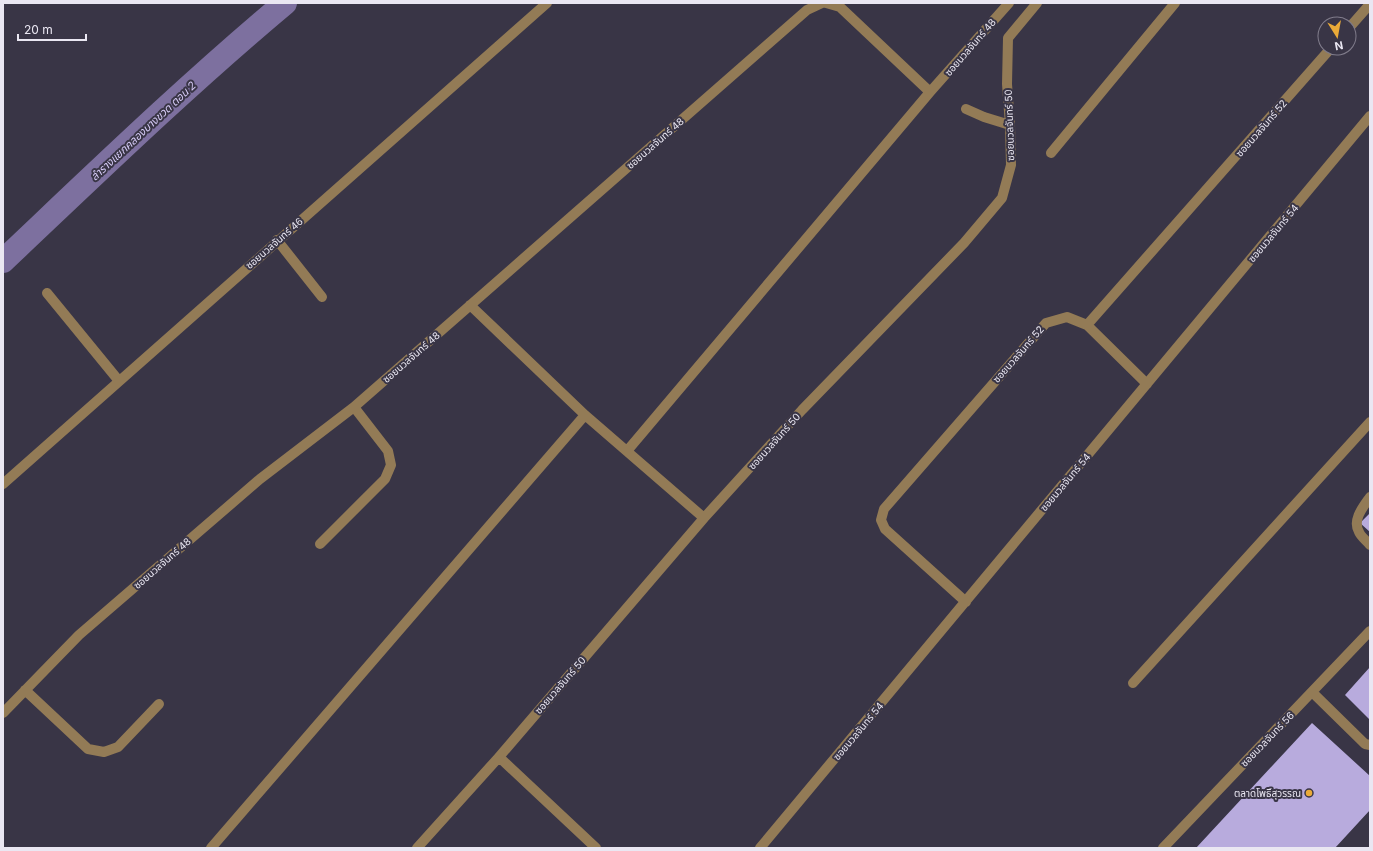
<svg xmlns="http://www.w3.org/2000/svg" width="1373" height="851" viewBox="0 0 1373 851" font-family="Inter,'Noto Sans Thai',sans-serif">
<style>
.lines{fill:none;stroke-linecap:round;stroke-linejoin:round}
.canal{stroke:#7d709f;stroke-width:24}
.building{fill:#b8abdd}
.minor{stroke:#937b56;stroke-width:10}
.poi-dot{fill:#eaaa38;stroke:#393546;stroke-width:1.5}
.labels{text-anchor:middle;stroke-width:4;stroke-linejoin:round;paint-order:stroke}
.street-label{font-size:10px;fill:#eae7f2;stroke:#393546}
.poi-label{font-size:10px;fill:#eae7f2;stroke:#393546;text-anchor:end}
.water-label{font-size:11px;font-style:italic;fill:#d8cdf9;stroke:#393546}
</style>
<rect width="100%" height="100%" fill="#393546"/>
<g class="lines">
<path class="canal" d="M 3,261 C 95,174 187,85 285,3"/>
</g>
<path class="building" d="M 1370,513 L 1370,532 L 1360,523 Z
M 1370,667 L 1370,720 L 1345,695 Z
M 1312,723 L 1370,776 L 1370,810 L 1335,848 L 1196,848 Z"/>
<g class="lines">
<path class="minor" d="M 826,3 L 840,7 L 930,92
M 1349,28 L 1370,4
M 966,109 L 984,117 L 1010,125
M 1051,153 L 1175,3
M 277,240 L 322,297
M 47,293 L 119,381
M 470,305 L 585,415 L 704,518
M 1087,325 L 1147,384
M 627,451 L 930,92 L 1009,3
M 3,484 L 547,3
M 1370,497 C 1363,507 1352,520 1359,532 C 1361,537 1367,541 1370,545
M 320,544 L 385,479 L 391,465 L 388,451 L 354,407
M 966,602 L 885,529 L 881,520 L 884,509 L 1046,323 L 1067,317 L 1087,325 L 1331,48
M 1133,683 L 1370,422
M 25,690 L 88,749 L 104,752 L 118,747 L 159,704
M 1312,692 L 1365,744 L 1370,745
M 3,713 L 79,635 L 260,479 L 354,407 L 807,10 L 822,3
M 499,757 L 596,848
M 211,848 L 585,415
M 417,848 L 499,757 L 704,518 L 802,410 L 964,243 L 1002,198 L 1011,165 L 1010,125 L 1007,84 L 1008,38 L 1037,3
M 760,848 L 1370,116
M 1163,848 L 1370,631"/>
</g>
<circle class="poi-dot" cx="1309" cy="793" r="4"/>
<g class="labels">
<g class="street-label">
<text transform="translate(970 47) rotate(-49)" y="4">ซอยนวลจันทร์ 48</text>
<text transform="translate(1009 125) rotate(-92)" y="4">ซอยนวลจันทร์ 50</text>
<text transform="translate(1261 128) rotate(-49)" y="4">ซอยนวลจันทร์ 52</text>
<text transform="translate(655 143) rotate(-41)" y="4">ซอยนวลจันทร์ 48</text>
<text transform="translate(1273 233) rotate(-50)" y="4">ซอยนวลจันทร์ 54</text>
<text transform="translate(274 243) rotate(-41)" y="4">ซอยนวลจันทร์ 46</text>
<text transform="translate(1018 354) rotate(-49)" y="4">ซอยนวลจันทร์ 52</text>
<text transform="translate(411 357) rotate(-41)" y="4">ซอยนวลจันทร์ 48</text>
<text transform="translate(774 441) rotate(-48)" y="4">ซอยนวลจันทร์ 50</text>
<text transform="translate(1065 482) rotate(-50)" y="4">ซอยนวลจันทร์ 54</text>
<text transform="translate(162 563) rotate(-41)" y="4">ซอยนวลจันทร์ 48</text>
<text transform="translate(560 685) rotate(-49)" y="4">ซอยนวลจันทร์ 50</text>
<text transform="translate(858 731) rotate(-50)" y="4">ซอยนวลจันทร์ 54</text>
<text transform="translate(1267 739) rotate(-46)" y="4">ซอยนวลจันทร์ 56</text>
</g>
<g class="poi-label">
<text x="1301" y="797">ตลาดโพธิ์สุวรรณ</text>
</g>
<g class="water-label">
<text transform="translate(143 131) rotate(-43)" y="4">ลำรางแยกคลองบางขวด ตอน 2</text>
</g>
</g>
<rect width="1373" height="851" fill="none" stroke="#eae7f2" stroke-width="8"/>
<g transform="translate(1337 36) rotate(169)"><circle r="19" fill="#393546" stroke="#807c8b"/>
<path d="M0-3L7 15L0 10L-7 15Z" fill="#eaaa38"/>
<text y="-6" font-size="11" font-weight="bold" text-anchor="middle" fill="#eae7f2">N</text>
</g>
<path d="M18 34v6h68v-6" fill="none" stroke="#eae7f2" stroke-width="2"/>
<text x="24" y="34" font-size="12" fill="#eae7f2" stroke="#393546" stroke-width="3" paint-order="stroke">20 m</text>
</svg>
